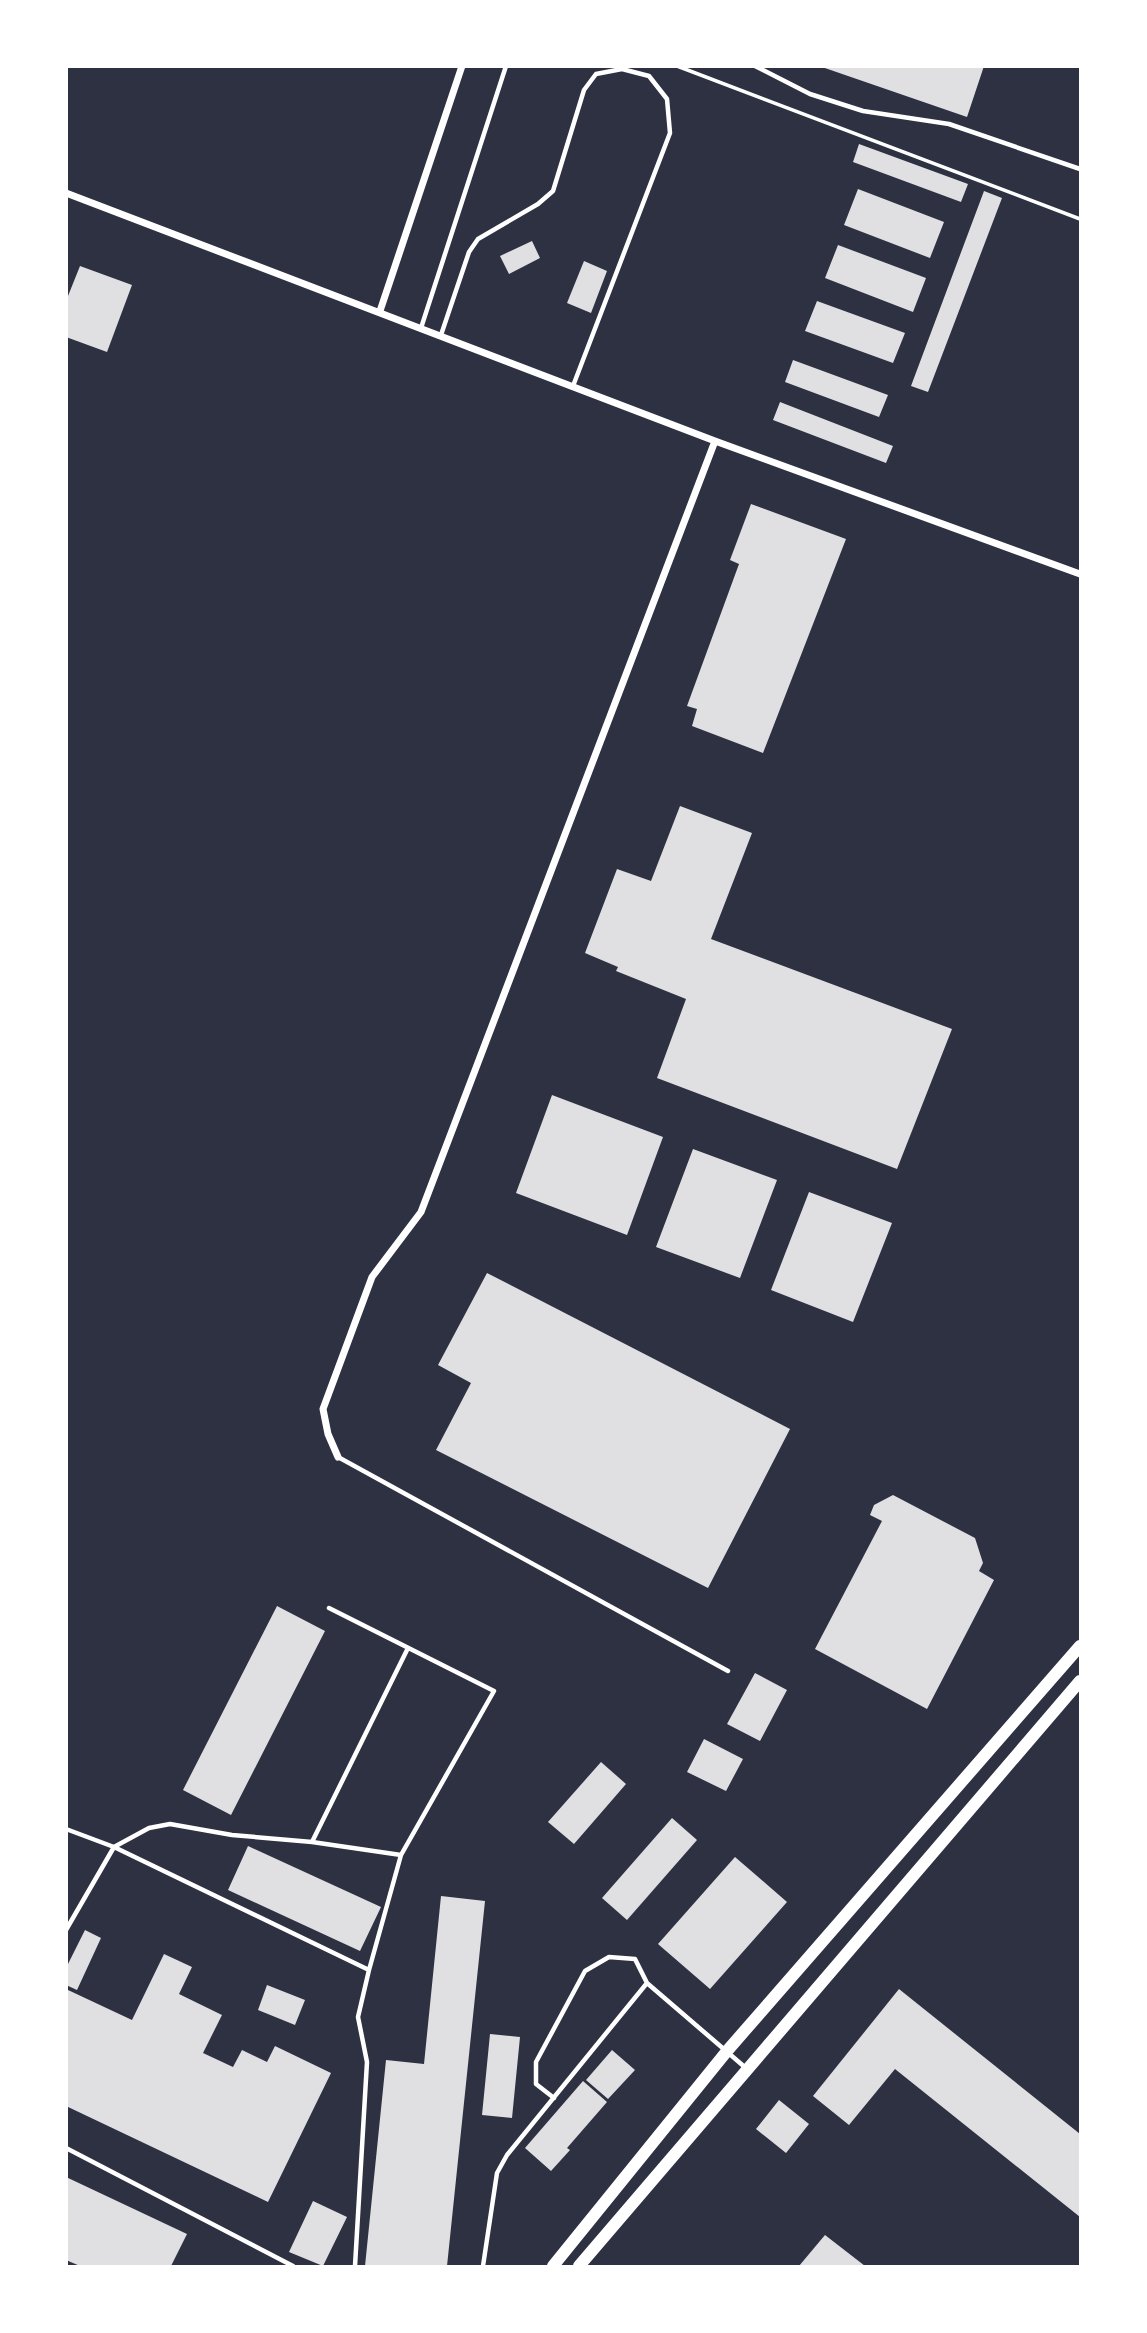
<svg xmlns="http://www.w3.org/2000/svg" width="1147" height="2333" viewBox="0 0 1147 2333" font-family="Inter,sans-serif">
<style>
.building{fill:#e0e0e3}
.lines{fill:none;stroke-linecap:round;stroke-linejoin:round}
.path{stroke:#fff;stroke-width:3.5}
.service{stroke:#fff;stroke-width:4.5}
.minor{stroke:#fff;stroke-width:7}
.secondary{stroke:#fff;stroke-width:12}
</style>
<rect width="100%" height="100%" fill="#2d3142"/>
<path class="building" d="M 819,66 L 984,66 L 967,117 Z
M 859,144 L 968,184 L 961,202 L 853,162 Z
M 858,189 L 944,222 L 930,258 L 844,225 Z
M 984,191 L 1002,198 L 928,392 L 911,386 Z
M 532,241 L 540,258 L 509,274 L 500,256 Z
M 838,245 L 926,278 L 913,312 L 825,278 Z
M 584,261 L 607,271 L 591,313 L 567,303 Z
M 80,266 L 132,285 L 107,352 L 66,337 L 66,301 Z
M 817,301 L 905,333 L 893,363 L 805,331 Z
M 793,360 L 888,395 L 879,417 L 785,382 Z
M 780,402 L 893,446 L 886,463 L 773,420 Z
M 751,504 L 846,539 L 763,753 L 692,726 L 697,709 L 687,706 L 739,564 L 730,560 Z
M 680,806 L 752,833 L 711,939 L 952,1029 L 897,1169 L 657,1078 L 686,999 L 616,971 L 618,967 L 585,953 L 617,869 L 651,881 Z
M 552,1095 L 663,1137 L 627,1235 L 516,1193 Z
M 693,1149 L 777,1180 L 740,1278 L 656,1247 Z
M 809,1192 L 892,1223 L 853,1322 L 771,1290 Z
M 487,1273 L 790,1429 L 708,1588 L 436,1450 L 471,1383 L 438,1365 Z
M 893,1495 L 975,1538 L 983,1563 L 979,1571 L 994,1580 L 927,1709 L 815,1649 L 882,1521 L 870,1515 L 874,1505 Z
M 277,1606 L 325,1631 L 231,1815 L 183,1790 Z
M 755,1673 L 787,1690 L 760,1741 L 727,1724 Z
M 704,1739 L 743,1759 L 726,1791 L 687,1772 Z
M 601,1762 L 626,1784 L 574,1844 L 548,1822 Z
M 672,1818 L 697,1840 L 627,1920 L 602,1898 Z
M 248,1846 L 381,1907 L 360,1951 L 228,1890 Z
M 735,1857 L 787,1902 L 710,1989 L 658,1944 Z
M 441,1896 L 485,1901 L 447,2266 L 365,2266 L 386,2060 L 424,2064 Z
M 85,1930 L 101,1938 L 77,1990 L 66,1985 L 66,1968 Z
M 164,1954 L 192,1967 L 179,1994 L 222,2015 L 203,2053 L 233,2067 L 242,2050 L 267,2062 L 275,2046 L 331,2073 L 268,2202 L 66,2106 L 68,1990 L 132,2020 Z
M 267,1985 L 305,2000 L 295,2025 L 258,2010 Z
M 899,1989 L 1080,2134 L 1080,2217 L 895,2069 L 849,2125 L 813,2096 Z
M 490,2034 L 520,2037 L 512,2118 L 482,2115 Z
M 612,2050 L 635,2070 L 608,2099 L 586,2080 Z
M 583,2081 L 607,2102 L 567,2148 L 570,2150 L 551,2171 L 525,2148 Z
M 779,2100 L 809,2124 L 786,2153 L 756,2129 Z
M 66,2177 L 187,2234 L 171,2266 L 80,2266 L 66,2260 Z
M 313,2201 L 347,2217 L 323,2266 L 289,2252 Z
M 825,2235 L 865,2266 L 799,2266 Z"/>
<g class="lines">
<path class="path" d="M 677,66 L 1080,219"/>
<path class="service" d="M 755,66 L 810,94 L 863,111 L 949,124 L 1080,169
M 421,328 L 506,66
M 441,335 L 469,252 L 478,239 L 538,204 L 553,191 L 584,90 L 596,74 L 622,69 L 649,76 L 667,99 L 670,133 L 573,386
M 338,1457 L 728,1671
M 329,1608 L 494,1691 L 401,1855 L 369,1970
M 66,1829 L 114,1847 L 369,1970 L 358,2017 L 367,2062 L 355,2266
M 312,1842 L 401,1855
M 66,1930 L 114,1847 L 149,1828 L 170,1824 L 232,1835 L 312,1842 L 408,1648
M 647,1983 L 747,2069
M 66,2148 L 293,2266
M 483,2266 L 497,2173 L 507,2155 L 647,1983 L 635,1959 L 609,1957 L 585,1971 L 536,2062 L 536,2084 L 554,2098"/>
<path class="minor" d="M 66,193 L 715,441 L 1080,574
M 380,311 L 462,66
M 338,1457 L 328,1434 L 323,1409 L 372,1277 L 421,1212 L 715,441"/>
<path class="secondary" d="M 553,2266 L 727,2051 L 1080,1646
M 579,2266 L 1080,1681"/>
</g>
<rect width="1147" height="2333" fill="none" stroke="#ffffff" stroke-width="136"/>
</svg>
